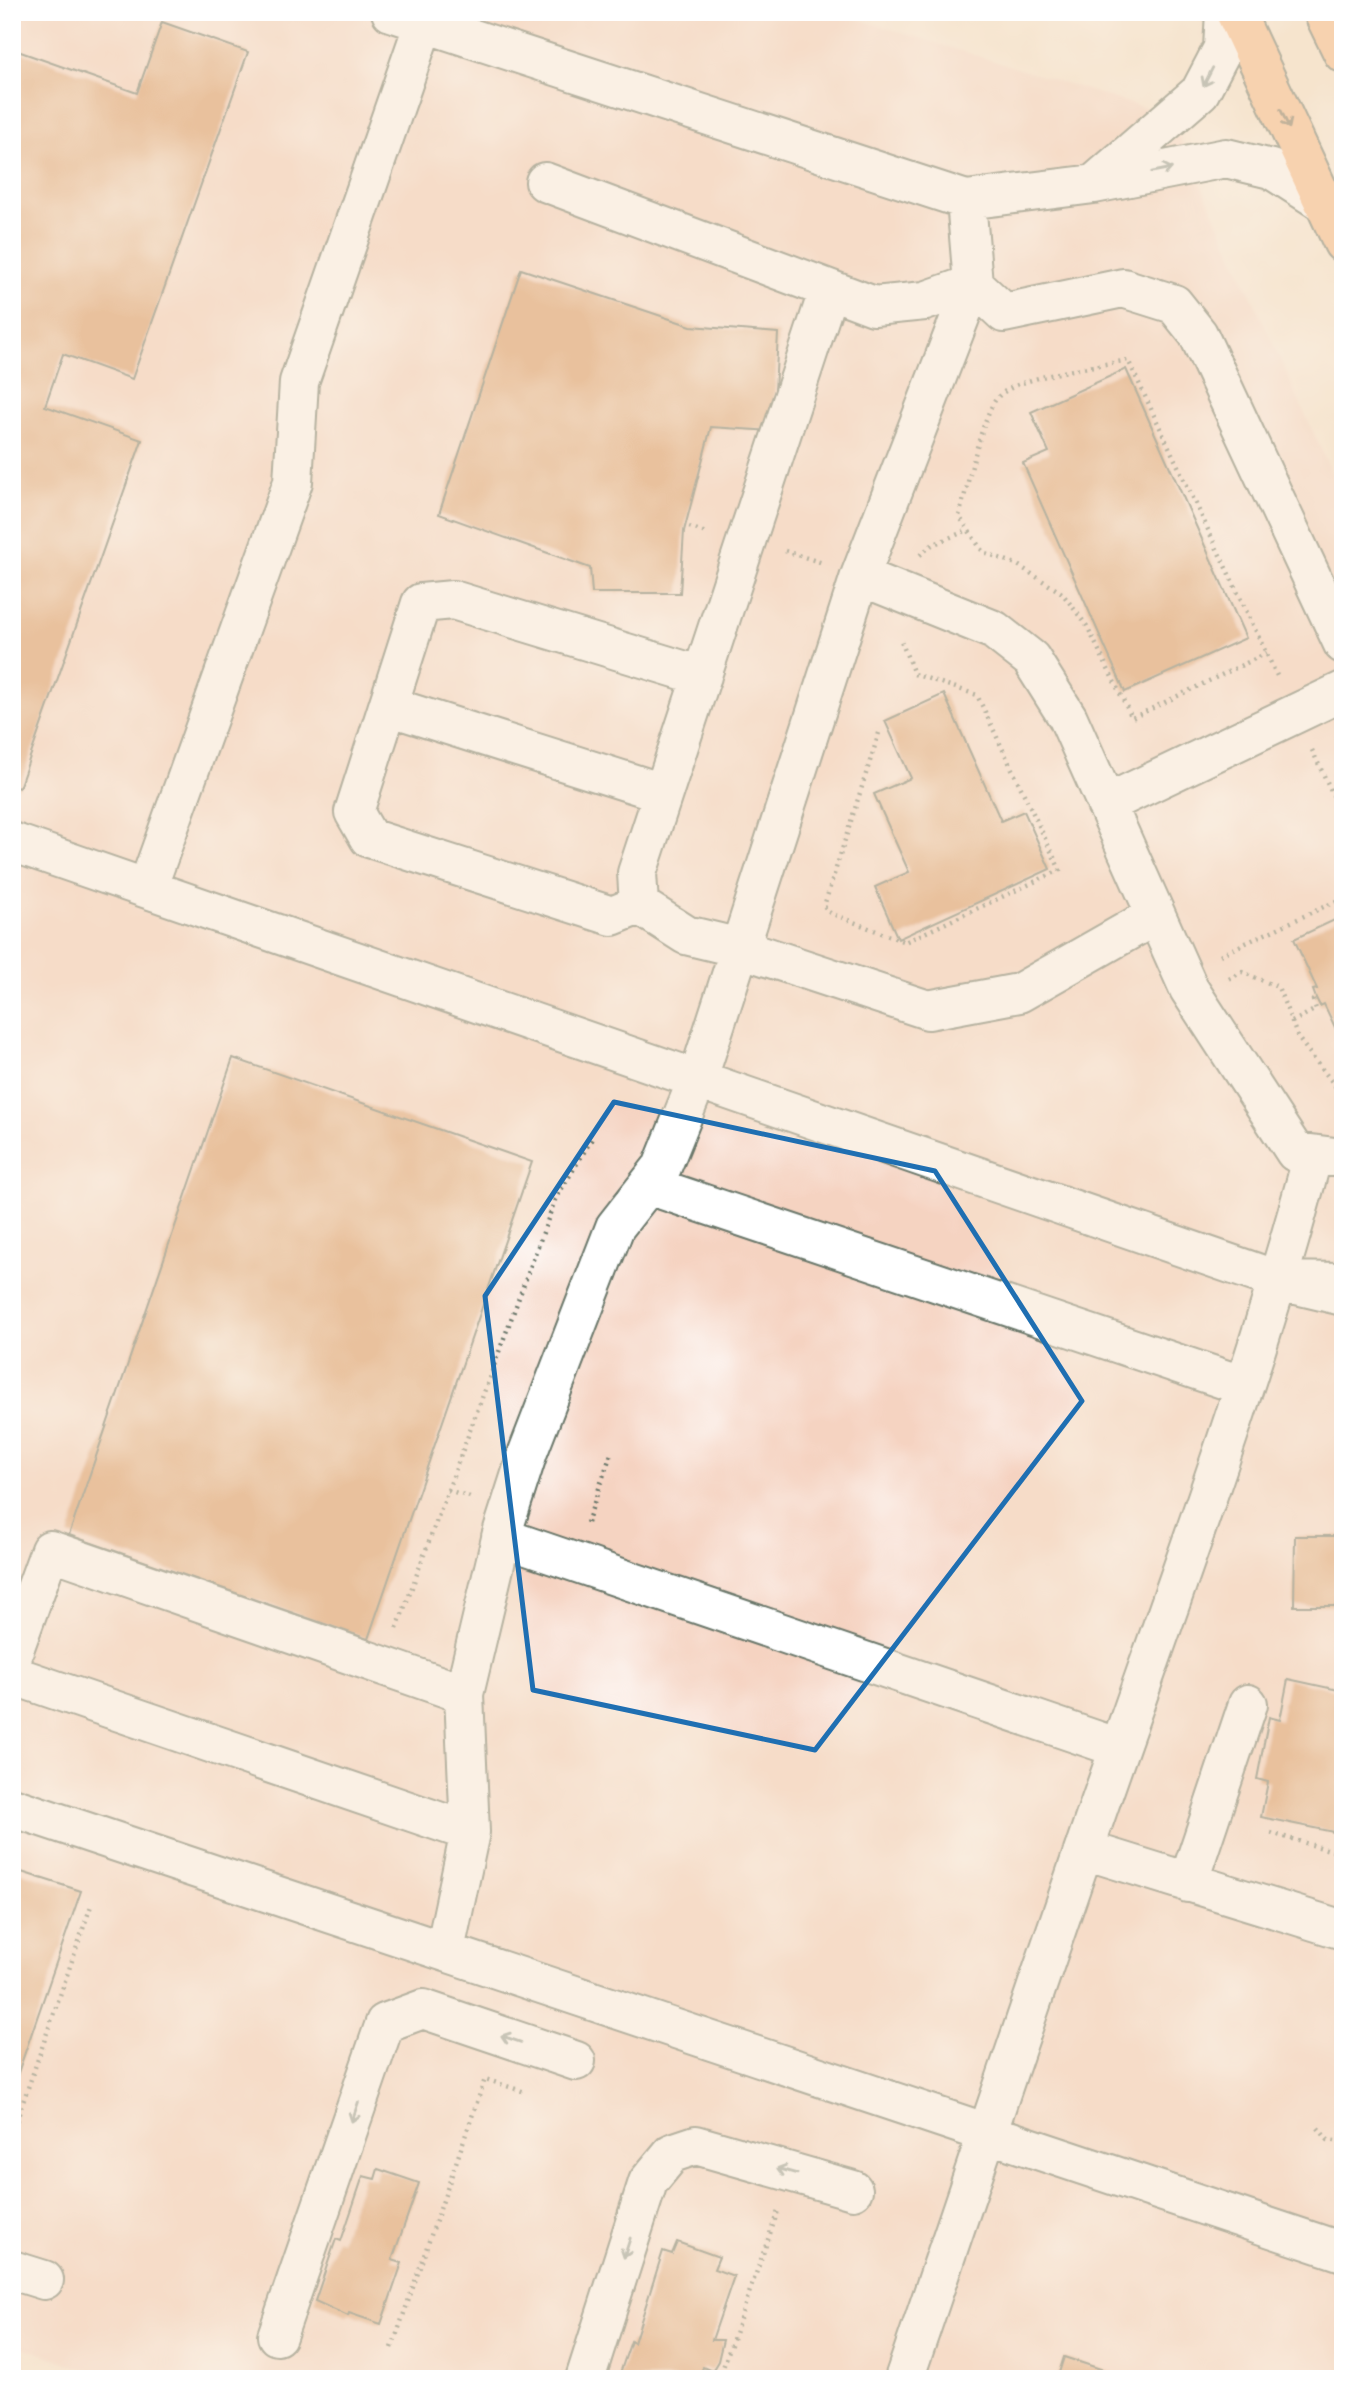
<svg xmlns="http://www.w3.org/2000/svg" width="1355" height="2391" viewBox="0 0 1355 2391" font-family="Caveat,sans-serif">
<style>
.built{fill:#f5d3c1}
.building{fill:#d99762}
.lines{fill:none;stroke-linecap:round;stroke-linejoin:round}
.minor-casing{stroke:#6a776a;stroke-width:42}
.major-casing{stroke:#6a776a;stroke-width:42}
.path{stroke:#6a776a;stroke-width:4.5;stroke-dasharray:2 5;stroke-linecap:butt}
.minor{stroke:#fff;stroke-width:38}
.major{stroke:#f9bc8a;stroke-width:38}
.oneway{stroke:#8f9e9a}
.oneway2{stroke:#81765b}
.marked{fill:none;stroke:#1f6fb2;stroke-width:5;stroke-linejoin:round}
</style>
<rect width="100%" height="100%" fill="#fff"/>
<filter id="ink" filterUnits="userSpaceOnUse"><feTurbulence type="fractalNoise" baseFrequency=".0143" numOctaves="2"/><feDisplacementMap in="SourceGraphic" scale="14" xChannelSelector="R" yChannelSelector="G"/><feConvolveMatrix kernelMatrix="1 2 1 2 8 2 1 2 1" color-interpolation-filters="sRGB"/></filter>
<filter id="wash" filterUnits="userSpaceOnUse"><feTurbulence type="fractalNoise" baseFrequency=".00686" numOctaves="4" result="noise"/><feDisplacementMap in="SourceGraphic" scale="28" xChannelSelector="R" yChannelSelector="G"/><feGaussianBlur stdDeviation="1.57" result="paint"/><feColorMatrix in="noise" values="0 0 0 0 0 0 0 0 0 0 0 0 0 0 0 0 0 1.4 0 .05"/><feComposite in="paint" operator="in"/></filter>
<g filter="url(#wash)">
<rect width="100%" height="100%" fill="#f6e4cd"/>
<path class="built" d="M 12,12 L 836,12 L 1170,116 L 1343,498 L 1343,2379 L 113,2379 L 12,2343 Z"/>
<g id="blocks">
<path class="building" d="M 162,22 L 248,52 L 132,379 L 63,354 L 45,406 L 142,440 L 19,788 L 12,786 L 12,49 L 137,93 Z
M 521,269 L 691,326 L 778,333 L 773,431 L 711,427 L 684,531 L 680,593 L 592,593 L 590,568 L 439,514 Z
M 1126,369 L 1246,638 L 1125,692 L 1023,463 L 1049,452 L 1031,412 Z
M 944,694 L 1001,821 L 1024,811 L 1050,869 L 898,939 L 875,887 L 909,872 L 874,794 L 911,778 L 885,721 Z
M 1343,916 L 1343,1044 L 1324,1004 L 1320,1006 L 1316,998 L 1313,990 L 1317,989 L 1294,939 Z
M 233,1058 L 532,1162 L 368,1639 L 69,1535 Z
M 1295,1536 L 1343,1536 L 1343,1606 L 1294,1606 Z
M 1288,1679 L 1343,1691 L 1343,1834 L 1261,1817 L 1268,1782 L 1257,1779 L 1269,1717 L 1280,1720 Z
M 12,1869 L 81,1891 L 13,2087 L 12,2087 Z
M 378,2169 L 419,2183 L 392,2260 L 402,2263 L 381,2324 L 349,2313 L 348,2316 L 315,2301 L 336,2239 L 341,2241 L 363,2176 L 375,2179 Z
M 677,2242 L 719,2257 L 714,2269 L 734,2276 L 712,2340 L 723,2340 L 718,2361 L 712,2371 L 703,2367 L 699,2379 L 618,2379 L 631,2341 L 634,2343 L 663,2251 L 672,2254 Z
M 1064,2357 L 1128,2378 L 1128,2379 L 1057,2379 Z"/>
</g>
</g>
<g filter="url(#ink)">
<use href="#blocks" fill-opacity="0" stroke="#6a776a" stroke-width="2"/>
<g class="lines">
<g class="minor-casing">
<path id="minor" d="M 391,12 L 966,200 L 1094,184
M 1225,12 L 1223,48 L 1200,92 L 1094,184 L 1226,158 L 1271,169 L 1324,203
M 545,182 L 874,306 L 925,301 L 973,284
M 966,200 L 973,284 L 1004,313 L 1123,288 L 1174,304 L 1198,334 L 1343,644
M 973,284 L 860,576 L 994,630 L 1031,659 L 1068,718 L 1189,989 L 1295,1152 L 1343,1158
M 829,289 L 637,873 L 639,905 L 686,935 L 740,948 L 928,1010 L 1019,993 L 1156,915
M 388,706 L 663,793
M 1106,804 L 1343,691
M 12,842 L 1280,1281
M 148,886 L 293,482 L 299,382 L 424,23
M 639,905 L 612,916 L 369,838 L 354,812 L 421,603 L 453,600 L 702,676
M 648,1185 L 1244,1386
M 1343,1282 L 1280,1281 L 1343,1296
M 501,1537 L 1119,1748
M 12,1655 L 50,1550 L 464,1694 L 470,1832 L 445,1950
M 12,1675 L 470,1832
M 464,1694 L 503,1530 L 528,1452 L 615,1227 L 662,1167 L 698,1078 L 860,576
M 12,1807 L 1343,2252
M 1085,1850 L 1343,1930
M 1188,1883 L 1248,1704
M 12,2270 L 44,2280
M 277,2336 L 385,2023 L 423,2009 L 576,2061
M 585,2379 L 648,2182 L 672,2153 L 696,2145 L 853,2190
M 904,2379 C 976,2168 1046,1956 1120,1746 C 1189,1550 1260,1356 1313,1155"/>
</g>
<g class="major-casing">
<path id="major" d="M 1235,12 L 1343,243
M 1323,12 L 1343,53"/>
</g>
<path class="path" d="M 689,527 L 706,533
M 785,551 L 823,563
M 920,555 L 932,545 L 968,530
M 1267,653 L 1132,718 L 1087,626 L 1062,593 L 1016,564 L 983,552 L 959,516 C 967,490 982,413 998,397 C 1017,376 1098,366 1128,360 L 1278,678
M 879,733 L 824,906 L 830,913 L 905,942 L 1060,870 L 977,695 L 914,674 L 900,638
M 1312,750 L 1343,816
M 1220,955 L 1343,898
M 1229,979 L 1242,972 L 1278,987 L 1298,1038 L 1343,1096
M 1292,1022 L 1316,1009 L 1313,1000 L 1316,998
M 448,1490 L 555,1200 L 593,1137
M 587,1523 L 612,1451
M 397,1628 L 448,1490 L 470,1497
M 1271,1833 L 1343,1854
M 1318,2128 L 1328,2140 L 1335,2141
M 12,2134 L 92,1903
M 392,2348 L 485,2079 L 525,2092
M 719,2379 L 778,2211"/>
<use href="#minor" class="minor"/>
<use href="#major" class="major"/>
</g>
<defs><path id="oneway-shaft" d="M-6 0H5M1.5-3L5.5 0L1.5 3" fill="none" stroke-width="1.6" stroke-linecap="round" stroke-linejoin="round" transform="scale(1.75)"/></defs>
<g class="oneway">
<use href="#oneway-shaft" transform="translate(1208 77) rotate(117)"/>
<use href="#oneway-shaft" transform="translate(1162 170) rotate(-11)"/>
<use href="#oneway-shaft" transform="translate(511 2039) rotate(-161)"/>
<use href="#oneway-shaft" transform="translate(355 2112) rotate(109)"/>
<use href="#oneway-shaft" transform="translate(787 2171) rotate(-164)"/>
<use href="#oneway-shaft" transform="translate(627 2248) rotate(108)"/>
</g>
<use class="oneway2" href="#oneway-shaft" transform="translate(1285 119) rotate(65)"/>
</g>
<path d="M0 0H1355V2391H0ZM 614,1102 L 935,1171 L 1082,1401 L 815,1750 L 533,1690 L 485,1296 Z" fill="#f6e4cd" fill-opacity=".55" fill-rule="evenodd"/>
<path class="marked" d="M 614,1102 L 935,1171 L 1082,1401 L 815,1750 L 533,1690 L 485,1296 Z"/>
<rect width="1355" height="2391" fill="none" stroke="#fff" stroke-width="42"/>
</svg>
